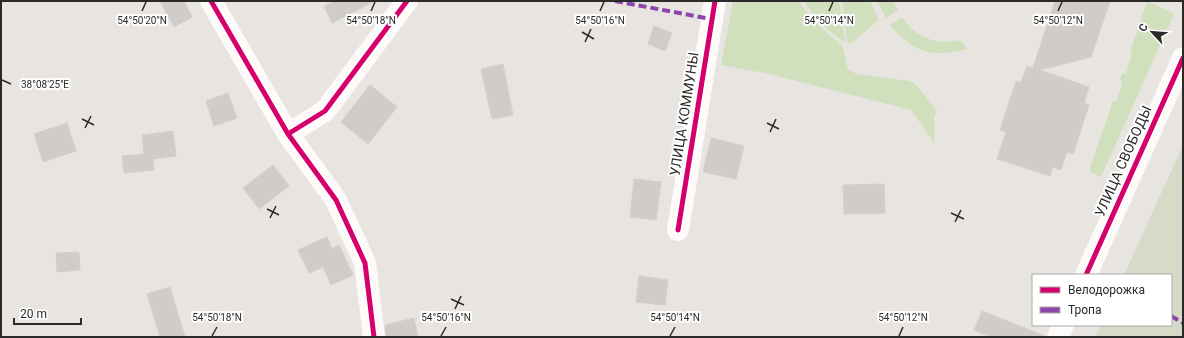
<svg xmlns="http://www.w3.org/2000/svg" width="1184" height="338" viewBox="0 0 1184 338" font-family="Roboto,sans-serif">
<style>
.green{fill:#d0e0bc}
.cemetery{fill:#d6dbc9}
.building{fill:#cfccc9;stroke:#d3d0cc}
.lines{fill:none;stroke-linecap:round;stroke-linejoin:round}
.street{stroke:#fcfbfa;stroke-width:22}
.quiet{stroke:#8e44ad;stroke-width:4;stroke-dasharray:8 4;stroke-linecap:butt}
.cycleway-casing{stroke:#fff;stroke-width:8}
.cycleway{stroke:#d6006c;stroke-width:5}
.ticks{fill:none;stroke:#2a2a2a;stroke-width:1.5}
.labels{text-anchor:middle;stroke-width:4;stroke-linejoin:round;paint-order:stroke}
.street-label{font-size:14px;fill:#2a2a2a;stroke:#fff}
.ticks-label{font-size:10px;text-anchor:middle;fill:#2a2a2a;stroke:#fff;stroke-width:4;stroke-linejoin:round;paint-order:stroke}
</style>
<rect width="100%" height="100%" fill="#e8e4e0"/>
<path class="green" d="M 733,1 L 799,1 L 805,10 L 821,27 L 843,47 L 848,70 L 857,74 L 909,81 L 914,83 L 937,110 L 934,118 L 935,144 L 911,110 L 769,74 L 721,65 Z
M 803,1 L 839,1 L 845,41 L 842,41 L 822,24 Z
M 842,1 L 870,1 L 879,20 L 850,44 L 847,41 Z
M 877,1 L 893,1 L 898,10 L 886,18 Z
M 1147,1 L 1174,14 L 1101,177 L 1089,171 L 1113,101 L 1116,102 L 1123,81 L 1120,80 L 1122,73 L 1126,74 L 1132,53 L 1130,52 Z
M 902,17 C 917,38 934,45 960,40 L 967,49 C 932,58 914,53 890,25 Z"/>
<path class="cemetery" d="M 1183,145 L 1183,337 L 1095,337 L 1101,325 L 1171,325 L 1171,275 L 1124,275 Z"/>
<path class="building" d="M 160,1 L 184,1 L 192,17 L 174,27 Z
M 335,1 L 375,1 L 332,23 L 324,6 Z
M 1055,1 L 1110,1 L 1091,57 L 1040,70 L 1089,87 L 1084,103 L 1089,105 L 1073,154 L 1067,152 L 1061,170 L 1053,167 L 1050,176 L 997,159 L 1006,132 L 1000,130 L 1016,81 L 1021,82 L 1027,66 L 1033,68 Z
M 654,26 L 672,33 L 665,51 L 648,44 Z
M 503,64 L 513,115 L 492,119 L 481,69 Z
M 370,85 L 397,107 L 368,144 L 341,122 Z
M 228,93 L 237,118 L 214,126 L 206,101 Z
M 67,123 L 76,151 L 43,162 L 34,134 Z
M 173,131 L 176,156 L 153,159 L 154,170 L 124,173 L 122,156 L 144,154 L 142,135 Z
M 711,138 L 744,146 L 736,179 L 703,172 Z
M 273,165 L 289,186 L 259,209 L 243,188 Z
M 634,179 L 661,182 L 656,220 L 630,217 Z
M 884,184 L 885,213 L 844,214 L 843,185 Z
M 327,237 L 332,249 L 339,245 L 353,275 L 331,285 L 323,267 L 309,273 L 298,250 Z
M 79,252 L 80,270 L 57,272 L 56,253 Z
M 639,276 L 668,280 L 665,305 L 636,302 Z
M 170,287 L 185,337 L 160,337 L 147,294 Z
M 982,311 L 1045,336 L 1045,337 L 991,337 L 974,330 Z
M 414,318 L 418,337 L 386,337 L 385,325 Z"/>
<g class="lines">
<path class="street" d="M 211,1 L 288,134 L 336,200 L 365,263 L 374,337
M 288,134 L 325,111 L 407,1
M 678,230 L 715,1
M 1086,275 L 1183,58
M 1058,337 L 1063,325"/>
<path class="quiet" d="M 615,1 L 711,19
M 1171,316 L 1183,323"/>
<g class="cycleway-casing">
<path id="cycleway" d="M 211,1 L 288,134 L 336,200 L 365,263 L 374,337
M 288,134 L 325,111 L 407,1
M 678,230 L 715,1
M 1086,275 L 1183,58"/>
</g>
<use href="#cycleway" class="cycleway"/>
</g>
<path class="ticks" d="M 142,11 L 146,2M 371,11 L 375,2M 600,11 L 604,2M 829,11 L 833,2M 1058,11 L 1062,2M 582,32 L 594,39M 585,42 L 591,29M 2,80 L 11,84M 82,119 L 94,125M 767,123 L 779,129M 85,128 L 91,116M 770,132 L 776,119M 267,209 L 279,215M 951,213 L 964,219M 270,218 L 276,206M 955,222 L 961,210M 451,299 L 464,305M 455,309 L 461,296M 212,336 L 217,327M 441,336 L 446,327M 670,336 L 675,327M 899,336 L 903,327"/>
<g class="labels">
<g class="street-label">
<text transform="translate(684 114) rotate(-81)" y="5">УЛИЦА КОММУНЫ</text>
<text transform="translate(1123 161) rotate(-66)" y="5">УЛИЦА СВОБОДЫ</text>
</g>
</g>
<g class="ticks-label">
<text x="142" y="24">54°50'20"N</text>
<text x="371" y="24">54°50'18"N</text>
<text x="600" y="24">54°50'16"N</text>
<text x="829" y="24">54°50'14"N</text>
<text x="1058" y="24">54°50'12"N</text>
<text x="45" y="88">38°08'25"E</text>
<text x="217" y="321">54°50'18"N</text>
<text x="446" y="321">54°50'16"N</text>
<text x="675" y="321">54°50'14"N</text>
<text x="903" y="321">54°50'12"N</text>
</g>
<rect width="1184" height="338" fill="none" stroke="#2a2a2a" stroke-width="4"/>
<rect x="1032" y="274" width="140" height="52" fill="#ffffff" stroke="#aaaaaa"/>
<rect x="1040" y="287" width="20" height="6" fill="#d6006c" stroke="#aaaaaa"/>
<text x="1068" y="294" font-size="12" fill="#2a2a2a">Велодорожка</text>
<rect x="1040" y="307" width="20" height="6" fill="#8e44ad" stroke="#aaaaaa"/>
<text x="1068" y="314" font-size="12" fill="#2a2a2a">Тропа</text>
<g transform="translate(1152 32) rotate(296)" stroke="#ffffff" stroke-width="3" paint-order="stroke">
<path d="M0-3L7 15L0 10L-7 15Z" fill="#2a2a2a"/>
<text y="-6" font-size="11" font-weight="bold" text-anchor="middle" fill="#2a2a2a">С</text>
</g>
<path d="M14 318v6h67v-6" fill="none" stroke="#2a2a2a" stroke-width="2"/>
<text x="20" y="318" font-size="12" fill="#2a2a2a" stroke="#ffffff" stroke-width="3" paint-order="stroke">20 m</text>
</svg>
